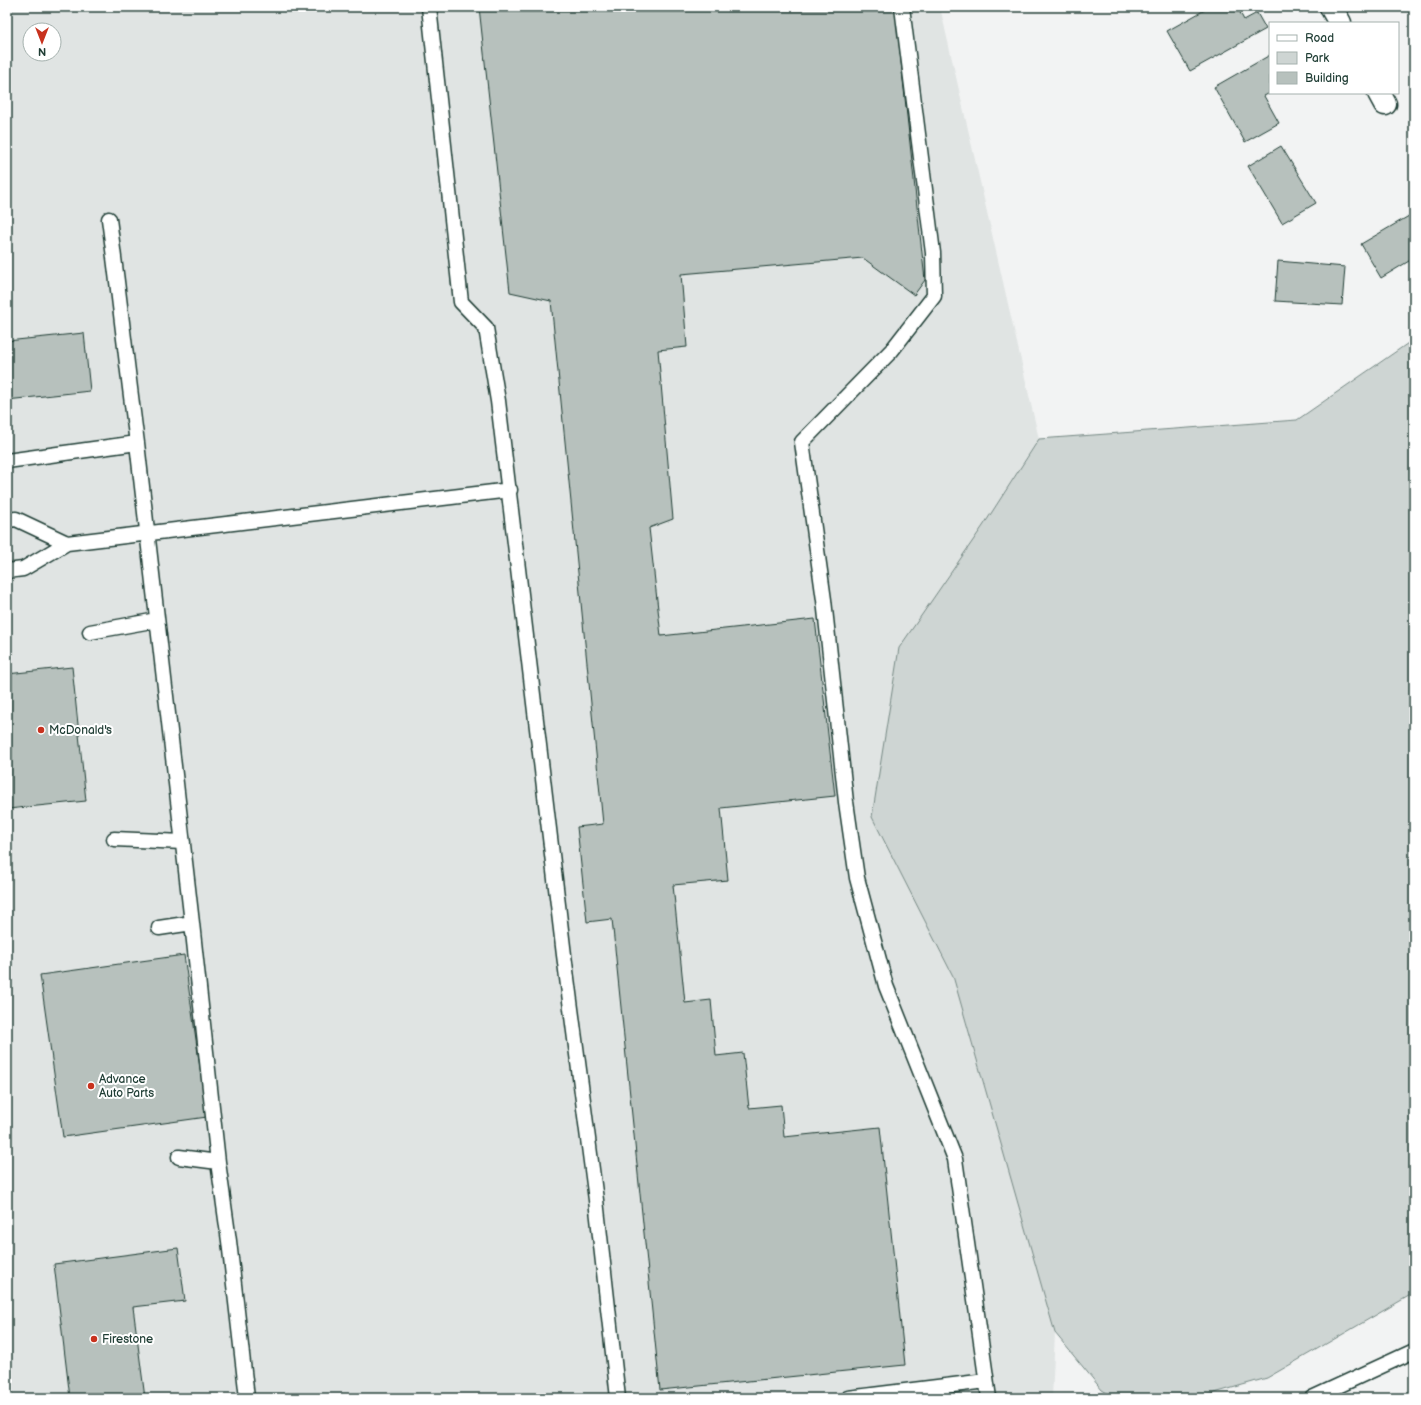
<svg xmlns="http://www.w3.org/2000/svg" width="1421" height="1405" viewBox="0 0 1421 1405" font-family="'Balsamiq Sans',sans-serif">
<style>
.built{fill:#e0e4e3;fill-rule:evenodd}
.green{fill:#ced5d3;stroke:#768984}
.building{fill:#b7c1bd;stroke:#1f3d34}
.lines{fill:none;stroke-linecap:round;stroke-linejoin:round}
.service-casing{stroke:#1f3d34;stroke-width:17}
.minor-casing{stroke:#1f3d34;stroke-width:25}
.service{stroke:#fff;stroke-width:14}
.minor{stroke:#fff;stroke-width:22}
.poi-dot{fill:#c8321e;stroke:#fff;stroke-width:1.5}
.labels{text-anchor:middle;stroke-width:4;stroke-linejoin:round;paint-order:stroke}
.poi-label{font-size:12px;fill:#1f3d34;stroke:#fff;text-anchor:start}
</style>
<rect width="100%" height="100%" fill="#f2f3f3"/>
<filter id="ink" filterUnits="userSpaceOnUse"><feTurbulence type="fractalNoise" baseFrequency=".025" numOctaves="2"/><feDisplacementMap in="SourceGraphic" scale="8" xChannelSelector="R" yChannelSelector="G"/><feConvolveMatrix kernelMatrix="1 2 1 2 8 2 1 2 1" color-interpolation-filters="sRGB"/></filter>
<g filter="url(#ink)">
<path class="built" d="M 7,7 L 940,7 L 1039,439 L 983,526 L 872,817 L 953,976 L 1055,1333 L 1052,1398 L 7,1398 ZM 30,30 L 54,30 L 54,54 L 30,54 Z"/>
<path class="green" d="M 1414,339 L 1414,1293 L 1267,1378 L 1197,1398 L 1116,1398 L 1102,1390 L 1055,1333 L 953,976 L 872,817 L 899,648 L 983,526 L 1039,439 L 1297,420 Z"/>
<path class="building" d="M 479,7 L 895,7 L 925,280 L 914,295 L 863,258 L 681,274 L 687,347 L 658,350 L 673,519 L 649,528 L 661,636 L 815,619 L 835,796 L 721,808 L 728,880 L 673,885 L 685,1003 L 711,1000 L 716,1056 L 743,1053 L 749,1108 L 781,1105 L 784,1137 L 880,1127 L 905,1365 L 660,1390 L 612,919 L 587,922 L 577,827 L 603,824 L 551,301 L 510,292 Z
M 1210,7 L 1237,7 L 1244,20 L 1257,13 L 1266,29 L 1190,71 L 1167,31 Z
M 1270,55 L 1270,93 L 1264,96 L 1279,123 L 1245,142 L 1214,87 Z
M 1281,146 L 1316,203 L 1282,223 L 1248,166 Z
M 1414,213 L 1414,258 L 1381,278 L 1361,244 Z
M 1278,261 L 1345,267 L 1342,305 L 1275,301 Z
M 84,333 L 90,391 L 7,400 L 7,341 Z
M 72,667 L 86,801 L 8,809 L 7,798 L 7,674 Z
M 184,955 L 207,1117 L 63,1137 L 40,975 Z
M 178,1248 L 185,1301 L 133,1307 L 145,1398 L 70,1398 L 54,1264 Z"/>
<g class="lines">
<g class="service-casing">
<path id="service" d="M 429,7 L 461,302 L 486,328 L 498,401 L 564,955 L 596,1200 L 618,1398
M 902,7 L 933,253 L 934,296 L 892,350 L 802,442 L 824,600 L 846,802 L 857,878 L 886,986 L 955,1159 L 989,1398
M 109,219 C 119,293 127,368 137,443
M 7,461 L 137,443 L 192,923 L 218,1162 L 229,1241 L 247,1398
M 7,520 L 16,519 L 67,543
M 7,571 L 23,569 L 67,543 L 510,490
M 90,632 L 157,620
M 114,839 L 183,842
M 159,928 L 192,923
M 179,1157 L 218,1162
M 848,1398 L 986,1381
M 1312,1398 L 1414,1351"/>
</g>
<g class="minor-casing">
<path id="minor" d="M 1331,7 L 1340,23
M 1379,93 L 1385,104"/>
</g>
<use href="#service" class="service"/>
<use href="#minor" class="minor"/>
</g>
</g>
<g class="poi-dot">
<circle cx="41" cy="730" r="4"/>
<circle cx="91" cy="1086" r="4"/>
<circle cx="94" cy="1339" r="4"/>
</g>
<g class="labels">
<g class="poi-label">
<text x="49" y="734">McDonald's</text>
<text x="99" y="1083">Advance<tspan x="99" dy="14">Auto Parts</tspan></text>
<text x="102" y="1343">Firestone</text>
</g>
</g>
<rect width="1421" height="1405" fill="none" stroke="#fff" stroke-width="24"/>
<rect x="12" y="12" width="1397" height="1381" fill="none" stroke="#1f3d34" stroke-width="1.5" filter="url(#ink)"/>
<rect x="1269" y="22" width="130" height="72" fill="#ffffff" stroke="#a5b1ae"/>
<rect x="1277" y="35" width="20" height="6" fill="#ffffff" stroke="#a5b1ae"/>
<text x="1305" y="42" font-size="12" fill="#1f3d34">Road</text>
<rect x="1277" y="52" width="20" height="12" fill="#ced5d3" stroke="#a5b1ae"/>
<text x="1305" y="62" font-size="12" fill="#1f3d34">Park</text>
<rect x="1277" y="72" width="20" height="12" fill="#b7c1bd" stroke="#a5b1ae"/>
<text x="1305" y="82" font-size="12" fill="#1f3d34">Building</text>
<g transform="translate(42 42) rotate(180)"><circle r="19" fill="#ffffff" stroke="#a5b1ae"/>
<path d="M0-3L7 15L0 10L-7 15Z" fill="#c8321e"/>
<text y="-6" font-size="11" font-weight="bold" text-anchor="middle" fill="#1f3d34">N</text>
</g>
</svg>
